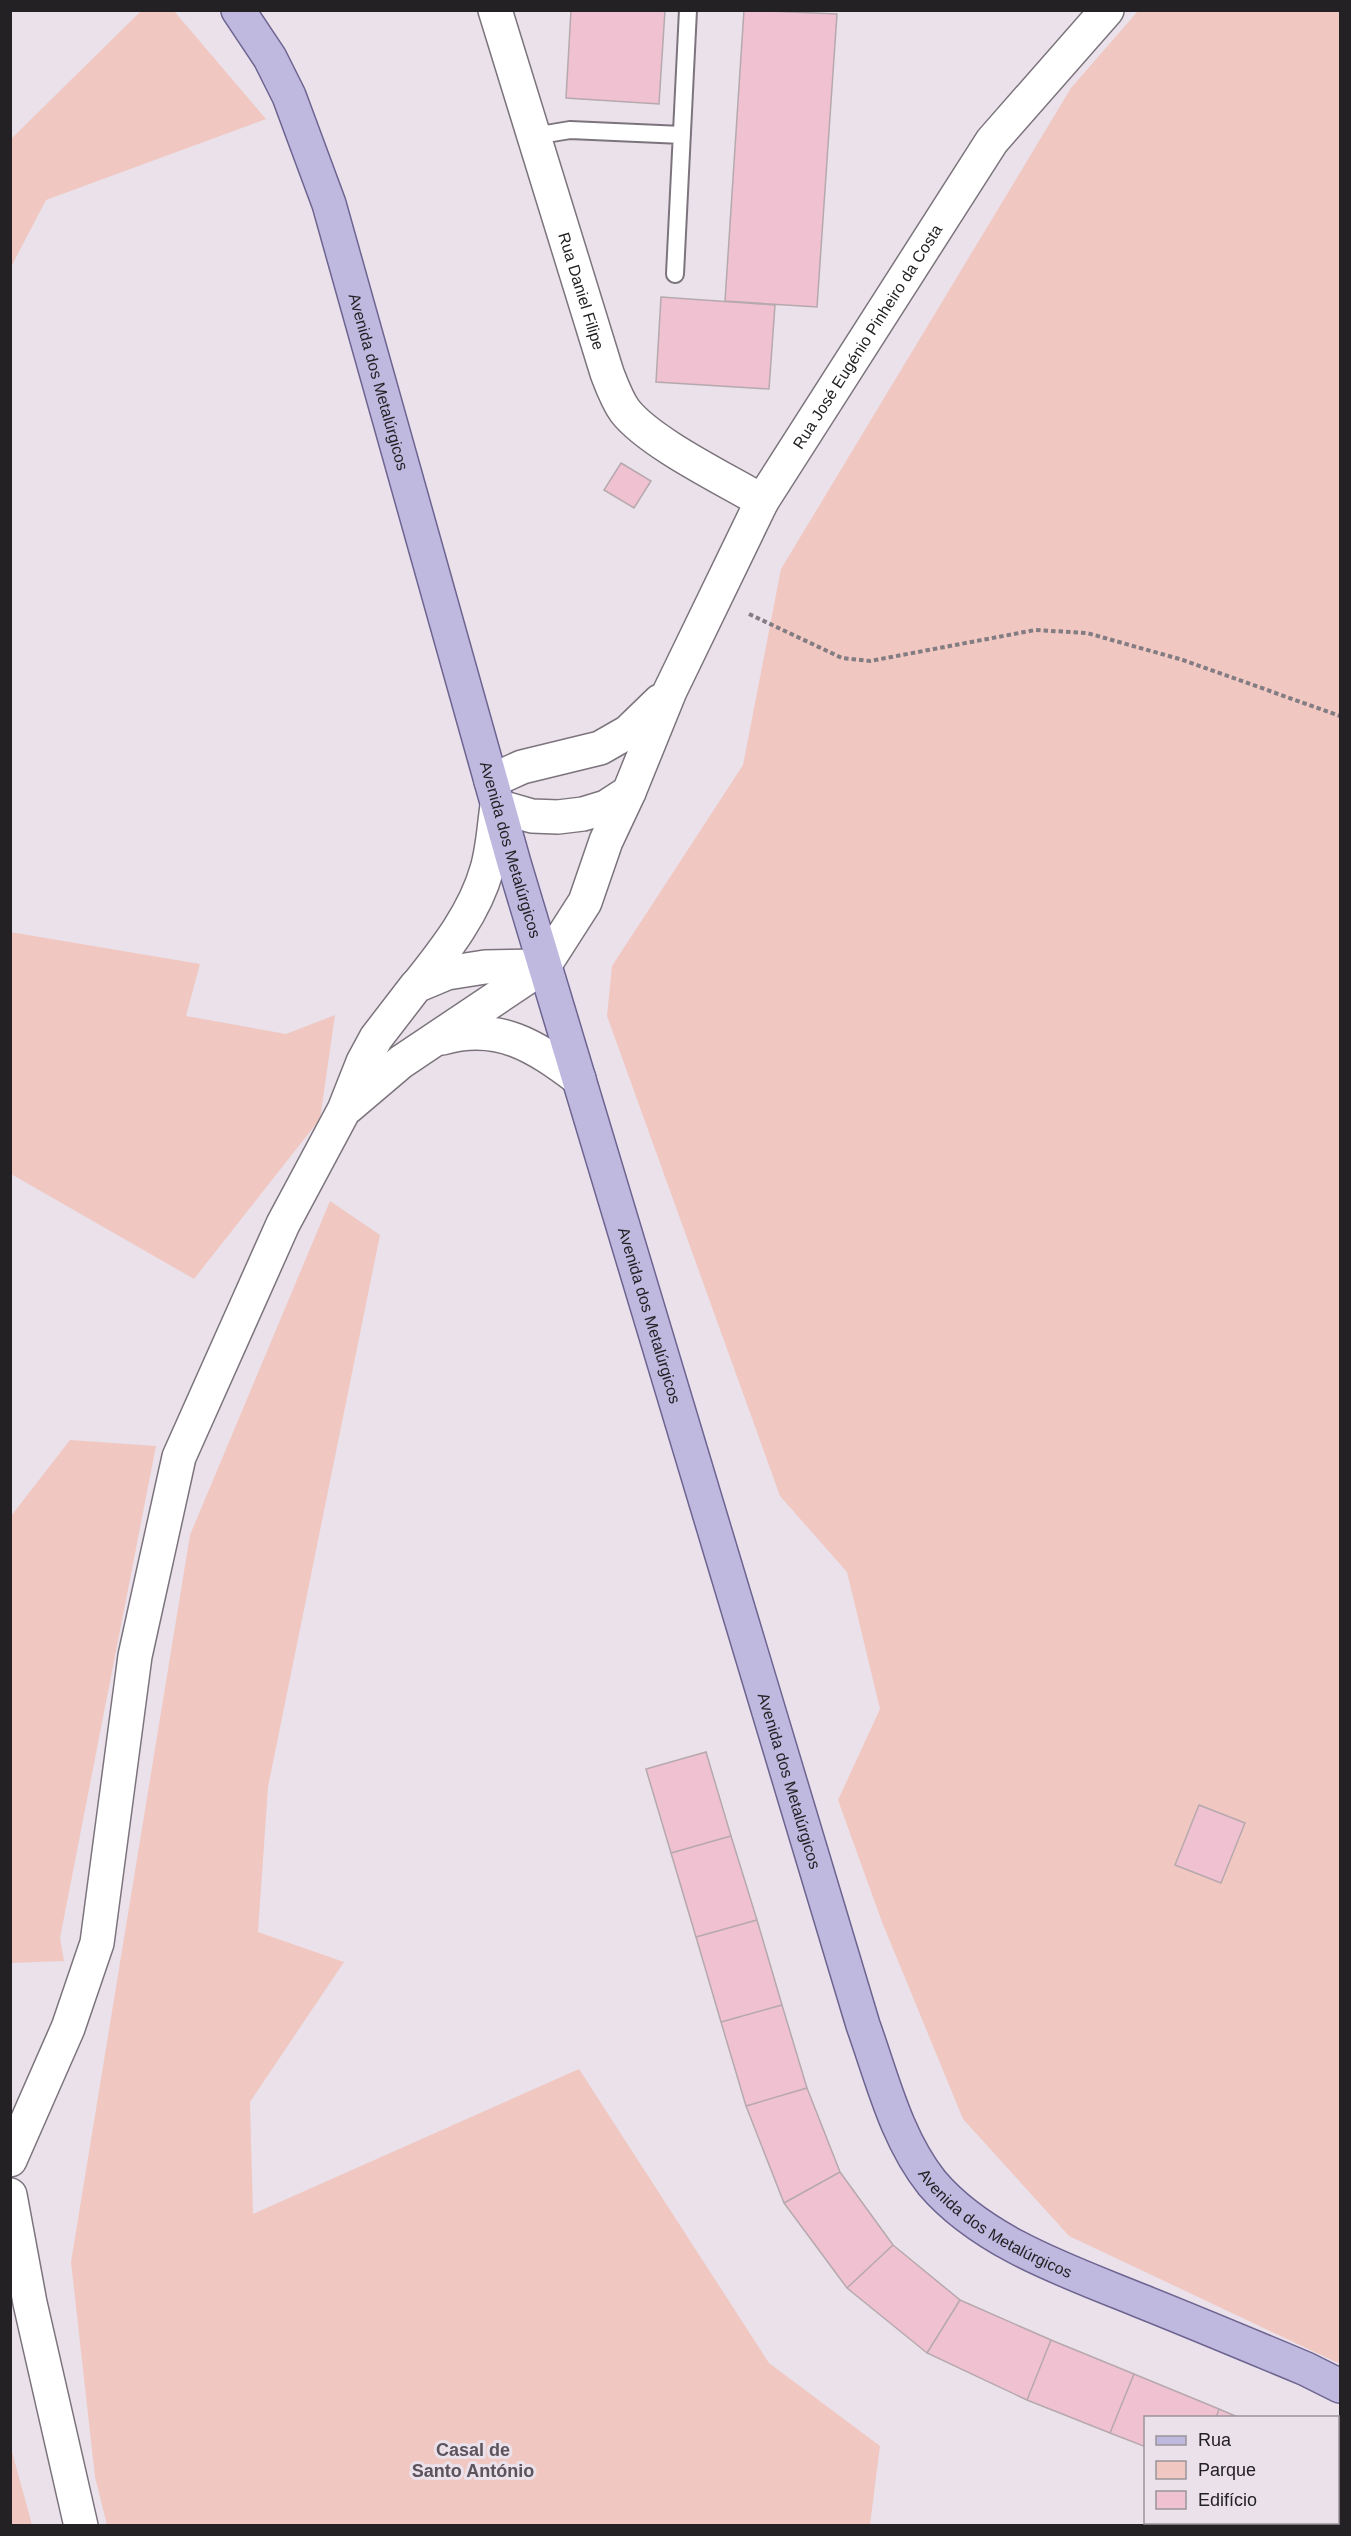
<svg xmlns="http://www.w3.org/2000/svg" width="1351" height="2536" viewBox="0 0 1351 2536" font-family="Helvetica,sans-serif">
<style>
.green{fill:#f0c8c1}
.building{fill:#f0c1d0;stroke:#b6a9ad;stroke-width:1.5}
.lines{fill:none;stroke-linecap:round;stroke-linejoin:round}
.lane-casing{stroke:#7c747d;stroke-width:20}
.street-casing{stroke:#7c747d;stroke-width:36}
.primary-casing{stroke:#6d6490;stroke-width:36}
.path{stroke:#837d83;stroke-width:4;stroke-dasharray:4.5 3;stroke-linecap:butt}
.lane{stroke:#fff;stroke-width:16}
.street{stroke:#fff;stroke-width:33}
.primary{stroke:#bfb8df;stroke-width:33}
.labels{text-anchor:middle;stroke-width:6;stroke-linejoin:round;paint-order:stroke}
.street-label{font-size:16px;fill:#242124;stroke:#eae1eb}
.neighbourhood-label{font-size:18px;font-weight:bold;fill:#5b545c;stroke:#eae1eb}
</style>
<rect width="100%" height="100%" fill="#eae1eb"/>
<path class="green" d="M 142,10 L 174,11 L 266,119 L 46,200 L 11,267 L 11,139 Z
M 1138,11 L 1340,11 L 1340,2364 L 1069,2236 L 963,2119 L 882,1922 L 838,1800 L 880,1709 L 847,1572 L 780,1496 L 607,1016 L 612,966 L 743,765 L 781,569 L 1071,88 Z
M 10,932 L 200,964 L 186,1016 L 286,1034 L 335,1015 L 320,1119 L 194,1279 L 11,1174 Z
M 330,1201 L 380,1235 L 268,1787 L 258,1932 L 344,1962 L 250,2102 L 253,2214 L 579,2069 L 769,2363 L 880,2446 L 870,2525 L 107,2525 L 95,2477 L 71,2262 L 190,1535 Z
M 70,1440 L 156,1446 L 60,1938 L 64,1961 L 11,1963 L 11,1516 Z
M 10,2448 L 11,2448 L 32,2525 L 11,2525 Z"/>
<path class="building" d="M 571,10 L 665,10 L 659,104 L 566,98 Z
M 744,10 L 837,14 L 817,307 L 725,301 Z
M 661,297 L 775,305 L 769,389 L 656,382 Z
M 621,463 L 651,481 L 634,508 L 604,490 Z
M 706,1752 L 731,1836 L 671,1853 L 646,1769 Z
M 1199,1805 L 1245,1823 L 1221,1883 L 1175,1865 Z
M 731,1836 L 757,1920 L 696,1937 L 671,1853 Z
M 757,1920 L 782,2005 L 721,2022 L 696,1937 Z
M 782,2005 L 807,2088 L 746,2106 L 721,2022 Z
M 807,2088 L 840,2172 L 784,2203 L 746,2106 Z
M 840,2172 L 893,2245 L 847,2288 L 784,2203 Z
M 893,2245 L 960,2300 L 927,2353 L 847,2288 Z
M 960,2300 L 1051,2340 L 1027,2400 L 927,2353 Z
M 1051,2340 L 1134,2374 L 1110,2433 L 1027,2400 Z
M 1134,2374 L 1219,2409 L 1216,2418 L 1146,2418 L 1146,2447 L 1110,2433 Z
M 1219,2409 L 1240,2418 L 1216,2418 Z
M 1338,2461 L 1340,2463 L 1340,2526 L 1324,2526 L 1318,2522 L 1338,2522 Z"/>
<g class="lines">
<g class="lane-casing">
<path id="lane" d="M 534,136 L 570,130 L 682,135
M 675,274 L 688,10"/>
</g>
<g class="street-casing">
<g id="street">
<path id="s1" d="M 495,10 L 607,373 C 612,386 617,400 625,411 C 650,443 725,479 762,501"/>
<path d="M 491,781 L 522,767 L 600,748 L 628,732 L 660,701"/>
<path id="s2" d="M 419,983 C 446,949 475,912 487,869 C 493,849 494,826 497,806 L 532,816 L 558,817 L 583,814 L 606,807 L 629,792 L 670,691 L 762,501 L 992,141 L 1107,10"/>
<path d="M 442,1038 C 499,1022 535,1046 579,1079"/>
<path d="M 348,1107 L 401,1062 L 544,966 L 585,902 L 606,841 L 629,792"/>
<path d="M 10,2160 L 68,2028 L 97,1943 L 135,1656 L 179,1457 L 283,1224 L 344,1110 L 363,1062 L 376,1038 L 416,986 L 447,973 L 485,967 L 544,966"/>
<path d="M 10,2195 L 30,2303 L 81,2526"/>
</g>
</g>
<g class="primary-casing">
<g id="primary">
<path id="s3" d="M 238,10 L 270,58 L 289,96 L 329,204 L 514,863 L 863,2025 C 882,2078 896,2138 932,2183 C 983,2243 1070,2272 1141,2301 C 1196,2323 1251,2346 1306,2369 L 1340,2386"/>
</g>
</g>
<path class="path" d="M 749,614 L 842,658 L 870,661 L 1035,630 L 1087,633 L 1183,660 L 1340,716"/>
<use href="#lane" class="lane"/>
<use href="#street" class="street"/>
<use href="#primary" class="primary"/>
</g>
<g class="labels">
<g class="street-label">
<text dy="6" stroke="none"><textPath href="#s1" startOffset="294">Rua Daniel Filipe</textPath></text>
<text dy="6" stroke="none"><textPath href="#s2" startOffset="852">Rua José Eugénio Pinheiro da Costa</textPath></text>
<text dy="6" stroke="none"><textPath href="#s3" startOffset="400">Avenida dos Metalúrgicos</textPath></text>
<text dy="6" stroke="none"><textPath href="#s3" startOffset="886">Avenida dos Metalúrgicos</textPath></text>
<text dy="6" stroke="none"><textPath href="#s3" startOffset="1372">Avenida dos Metalúrgicos</textPath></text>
<text dy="6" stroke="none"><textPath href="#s3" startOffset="1858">Avenida dos Metalúrgicos</textPath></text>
<text dy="6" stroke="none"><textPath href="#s3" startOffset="2362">Avenida dos Metalúrgicos</textPath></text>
</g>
<g class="neighbourhood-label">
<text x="473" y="2456">Casal de<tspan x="473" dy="21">Santo António</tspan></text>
</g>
</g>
<rect width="1351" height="2536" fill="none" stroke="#242124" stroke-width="24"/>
<rect x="1144" y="2416" width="195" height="108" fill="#eae1eb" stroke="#9b949b" stroke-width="1.5"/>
<rect x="1156" y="2436" width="30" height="9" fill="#bfb8df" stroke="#9b949b" stroke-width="1.5"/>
<text x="1198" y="2446" font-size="18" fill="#242124">Rua</text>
<rect x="1156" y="2461" width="30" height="18" fill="#f0c8c1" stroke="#9b949b" stroke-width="1.5"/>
<text x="1198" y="2476" font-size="18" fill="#242124">Parque</text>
<rect x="1156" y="2491" width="30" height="18" fill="#f0c1d0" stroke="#9b949b" stroke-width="1.5"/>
<text x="1198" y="2506" font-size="18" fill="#242124">Edifício</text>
</svg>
